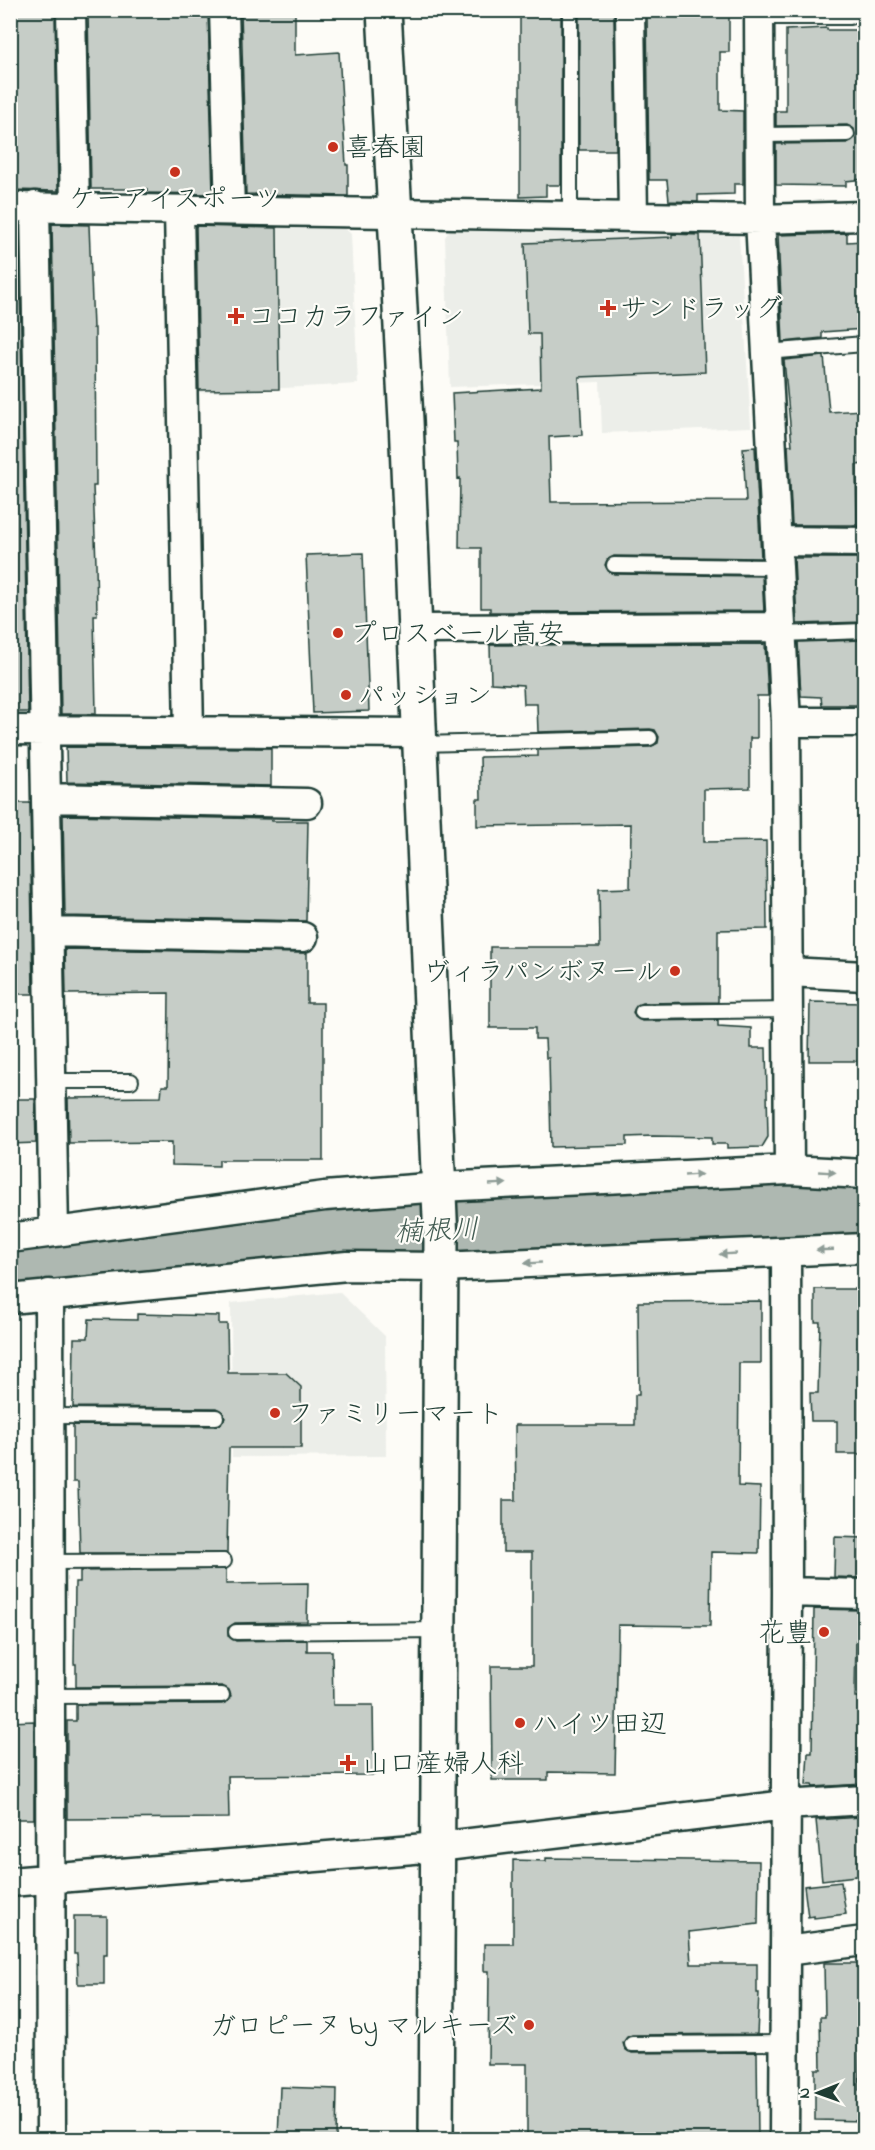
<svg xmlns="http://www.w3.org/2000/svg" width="875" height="2150" viewBox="0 0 875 2150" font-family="'Indie Flower','Klee One',sans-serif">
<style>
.built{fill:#eceee9}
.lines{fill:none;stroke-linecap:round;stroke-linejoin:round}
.river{stroke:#aeb8b1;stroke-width:62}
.building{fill:#c6cdc7;stroke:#1f3d34;stroke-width:1.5}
.lane-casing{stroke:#1f3d34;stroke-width:18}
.street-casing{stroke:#1f3d34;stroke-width:33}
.secondary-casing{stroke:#1f3d34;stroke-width:38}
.lane{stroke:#fdfcf7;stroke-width:14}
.street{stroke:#fdfcf7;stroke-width:28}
.secondary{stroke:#fdfcf7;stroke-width:33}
.oneway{fill:#8e9c96}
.poi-dot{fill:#c8321e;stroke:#fdfcf7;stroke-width:2}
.labels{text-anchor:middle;stroke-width:4.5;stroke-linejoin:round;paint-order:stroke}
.poi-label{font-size:27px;fill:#1f3d34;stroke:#fdfcf7;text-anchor:start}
.water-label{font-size:28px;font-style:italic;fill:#435c53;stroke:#fdfcf7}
</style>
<rect width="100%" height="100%" fill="#fdfcf7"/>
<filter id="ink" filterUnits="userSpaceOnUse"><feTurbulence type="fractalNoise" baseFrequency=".0167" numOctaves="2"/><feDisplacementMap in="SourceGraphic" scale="12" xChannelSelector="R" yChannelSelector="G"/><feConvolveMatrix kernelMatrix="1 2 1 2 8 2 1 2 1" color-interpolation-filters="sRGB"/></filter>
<g filter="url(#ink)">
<path class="built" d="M 202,223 L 341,225 L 351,234 L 358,384 L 194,393 L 192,231 Z
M 454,224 L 728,227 L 739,235 L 751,427 L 602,433 L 600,382 L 450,387 L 445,237 Z
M 339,1292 L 385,1336 L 386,1456 L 232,1457 L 231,1303 Z"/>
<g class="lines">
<path class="river" d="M 10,1271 L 162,1252 L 381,1232 L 790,1215 L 864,1216"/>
</g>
<path class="building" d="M 10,10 L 55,10 L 58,191 L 10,190 Z
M 88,10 L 208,10 L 213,194 L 147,193 L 147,189 L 91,189 Z
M 241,10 L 295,10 L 295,55 L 339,52 L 346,165 L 348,165 L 348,196 L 246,194 Z
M 520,10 L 561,10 L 561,185 L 546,185 L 546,196 L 520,197 Z
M 579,10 L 614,10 L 616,150 L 579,150 Z
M 666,10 L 729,10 L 729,52 L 720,52 L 720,110 L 743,111 L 743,184 L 734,184 L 734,194 L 698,195 L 698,202 L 669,201 L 667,180 L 649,180 L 647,12 L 666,12 Z
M 827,28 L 827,30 L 864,30 L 864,179 L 846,181 L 846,186 L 776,185 L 776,144 L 847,143 L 855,138 L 854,129 L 847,125 L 776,126 L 776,111 L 786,111 L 786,30 Z
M 10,224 L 19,224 L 28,712 L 10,712 Z
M 52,224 L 89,225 L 93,328 L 95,328 L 96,486 L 93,486 L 96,564 L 97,615 L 94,615 L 96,714 L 61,714 Z
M 196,226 L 277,228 L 279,389 L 199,390 Z
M 847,233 L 847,242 L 863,241 L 864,329 L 822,332 L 822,338 L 783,342 L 778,235 Z
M 672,234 L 700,235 L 705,372 L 579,377 L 582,435 L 549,437 L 551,502 L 746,501 L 743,448 L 755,447 L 761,558 L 614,556 L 607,560 L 605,565 L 609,572 L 614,574 L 762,576 L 764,611 L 490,612 L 490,608 L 481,608 L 481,548 L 459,548 L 460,478 L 458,479 L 457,442 L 454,442 L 452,393 L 541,388 L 540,334 L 528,334 L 525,243 L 672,237 Z
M 824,356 L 829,412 L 864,410 L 864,464 L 856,465 L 857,525 L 792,525 L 788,445 L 792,445 L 784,360 Z
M 363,553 L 369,711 L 313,713 L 306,555 Z
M 794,558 L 857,558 L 857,564 L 864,565 L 864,622 L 797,624 Z
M 864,640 L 863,705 L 822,705 L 821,697 L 801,696 L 798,642 Z
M 765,644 L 768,696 L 757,696 L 757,738 L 750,738 L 750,788 L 704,789 L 704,842 L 766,841 L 767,929 L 718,930 L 718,1002 L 642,1003 L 637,1005 L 633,1012 L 635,1017 L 642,1021 L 718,1020 L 718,1026 L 751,1028 L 751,1048 L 766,1048 L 768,1137 L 762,1147 L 727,1148 L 727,1144 L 712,1144 L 712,1137 L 653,1136 L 627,1137 L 627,1145 L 551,1147 L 549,1058 L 546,1058 L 545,1039 L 535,1039 L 535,1028 L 490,1028 L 490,947 L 600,947 L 599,889 L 630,888 L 631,824 L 477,826 L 477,799 L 481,799 L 480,757 L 538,756 L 538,750 L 650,747 L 658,743 L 659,737 L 655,730 L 650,729 L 538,732 L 537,704 L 524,704 L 523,685 L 491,683 L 490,645 Z
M 66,747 L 271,748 L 271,786 L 67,782 Z
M 10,803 L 30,803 L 33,994 L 10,994 Z
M 63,815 L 271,819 L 271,821 L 308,821 L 306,921 L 65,916 Z
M 65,949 L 307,953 L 307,1003 L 323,1003 L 323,1160 L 219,1160 L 219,1166 L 172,1165 L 172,1142 L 69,1143 L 68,1098 L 161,1097 L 162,1086 L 168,1086 L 169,993 L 66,994 Z
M 810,1002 L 864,1003 L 864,1061 L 809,1061 Z
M 10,1099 L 35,1099 L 36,1143 L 10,1144 Z
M 815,1289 L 864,1289 L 864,1454 L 837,1454 L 837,1421 L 811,1421 L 810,1393 L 818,1393 L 820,1322 L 815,1322 Z
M 761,1301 L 761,1363 L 739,1363 L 738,1486 L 760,1487 L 759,1553 L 711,1552 L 710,1626 L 618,1625 L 615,1773 L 548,1772 L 548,1780 L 492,1780 L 491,1666 L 532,1666 L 532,1552 L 503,1552 L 503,1500 L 516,1500 L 515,1425 L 635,1425 L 635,1395 L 639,1395 L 638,1302 Z
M 137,1314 L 219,1316 L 219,1324 L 227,1324 L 228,1373 L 286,1373 L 301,1387 L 301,1448 L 229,1448 L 227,1553 L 80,1553 L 78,1482 L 73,1482 L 73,1425 L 216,1426 L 221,1424 L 225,1418 L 223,1412 L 216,1408 L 73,1407 L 74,1338 L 88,1338 L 89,1319 L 137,1320 Z
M 835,1537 L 864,1538 L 864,1578 L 834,1577 Z
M 226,1569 L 226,1584 L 308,1583 L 307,1622 L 235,1623 L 228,1628 L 228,1636 L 236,1641 L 307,1640 L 307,1651 L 332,1651 L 333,1705 L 373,1705 L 374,1775 L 228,1776 L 229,1818 L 67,1819 L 67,1721 L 76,1721 L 76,1705 L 222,1704 L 227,1702 L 231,1696 L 229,1690 L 222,1686 L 76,1687 L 76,1664 L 74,1664 L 75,1582 L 80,1582 L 80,1571 Z
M 814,1609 L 864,1610 L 864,1640 L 856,1640 L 855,1697 L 864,1697 L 864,1784 L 813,1787 L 812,1785 L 806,1785 L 808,1753 L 812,1753 Z
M 34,1721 L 34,1819 L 10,1819 L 10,1722 Z
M 861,1817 L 864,1875 L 822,1880 L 816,1820 Z
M 546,1858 L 759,1861 L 758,1924 L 689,1932 L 691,1964 L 757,1964 L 757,1993 L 759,1993 L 757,2034 L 632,2035 L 627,2037 L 623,2043 L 625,2049 L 632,2053 L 757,2052 L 758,2139 L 527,2139 L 527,2064 L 488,2064 L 489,1971 L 484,1971 L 484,1944 L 513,1944 L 513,1860 L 546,1861 Z
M 841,1882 L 846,1914 L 814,1918 L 814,1916 L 808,1917 L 804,1886 Z
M 74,1916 L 107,1916 L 107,1954 L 104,1954 L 104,1984 L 78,1984 L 77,1954 L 74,1954 Z
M 824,1963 L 864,1963 L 864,2029 L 860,2029 L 859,2090 L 864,2090 L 864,2121 L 815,2120 L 815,2069 L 821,2069 L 820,2017 L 825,2017 Z
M 280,2087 L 337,2089 L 336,2139 L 278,2139 Z"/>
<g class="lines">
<g class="lane-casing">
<path id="lane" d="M 759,17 L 850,17
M 760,135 L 847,134
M 570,216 L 570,10
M 767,352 L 864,344
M 614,565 L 778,567
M 782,634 L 864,631
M 421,744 L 650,738
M 642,1012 L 790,1010
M 51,1081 L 131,1081
M 50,1416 L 216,1417
M 50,1562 L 224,1561
M 236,1632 L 440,1630
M 51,1696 L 222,1695
M 632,2044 L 784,2043"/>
</g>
<g class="street-casing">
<path id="street" d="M 71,10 L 75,207
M 224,10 L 230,210
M 630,10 L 633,217
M 759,10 L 760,219 L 786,722 L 789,1170
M 35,206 L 54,1232
M 10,207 L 760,219 L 864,216
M 179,210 L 189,732
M 777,541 L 864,542
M 415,629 L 781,627
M 786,722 L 864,722
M 10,730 L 420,733
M 46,798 L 307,803
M 48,932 L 303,937
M 789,972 L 864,976
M 10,1238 L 325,1196 L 440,1187 L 789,1170 L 864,1174
M 49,1294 L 51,2140
M 10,1299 L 347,1266 L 442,1267 L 864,1248
M 787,1592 L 864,1594
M 10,1882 L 438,1847 L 786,1805 L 864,1800
M 785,1951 L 864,1941
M 784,2140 L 787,1592 L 786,1252"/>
</g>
<g class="secondary-casing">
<path id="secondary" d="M 384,10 L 406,420 L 441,1241 L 436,2140"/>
</g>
<use href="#lane" class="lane"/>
<use href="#street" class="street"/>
<use href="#secondary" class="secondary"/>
</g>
<defs><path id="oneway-solid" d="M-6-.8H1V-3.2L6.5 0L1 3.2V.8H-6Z" transform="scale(1.5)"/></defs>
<g class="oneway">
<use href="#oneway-solid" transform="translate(827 1172) rotate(3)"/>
<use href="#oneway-solid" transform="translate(693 1175) rotate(-3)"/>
<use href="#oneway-solid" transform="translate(498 1184) rotate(-3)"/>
<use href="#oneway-solid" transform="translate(825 1250) rotate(178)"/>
<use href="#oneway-solid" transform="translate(728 1254) rotate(177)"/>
<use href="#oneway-solid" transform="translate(533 1263) rotate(177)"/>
</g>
</g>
<g class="poi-dot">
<circle cx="333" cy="147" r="6"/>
<circle cx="175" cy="172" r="6"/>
<path d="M605 299h6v6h6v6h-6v6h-6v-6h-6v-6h6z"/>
<path d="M233 307h6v6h6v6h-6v6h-6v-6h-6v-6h6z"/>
<circle cx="338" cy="633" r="6"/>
<circle cx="346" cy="695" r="6"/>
<circle cx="675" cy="971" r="6"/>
<circle cx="275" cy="1413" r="6"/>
<circle cx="824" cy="1632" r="6"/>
<circle cx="520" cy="1723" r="6"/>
<path d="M345 1754h6v6h6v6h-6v6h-6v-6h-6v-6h6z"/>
<circle cx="529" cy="2025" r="6"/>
</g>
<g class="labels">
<g class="poi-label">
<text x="345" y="156">喜春園</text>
<text x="175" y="207" text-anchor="middle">ケーアイスポーツ</text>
<text x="620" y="317">サンドラッグ</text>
<text x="248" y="325">ココカラファイン</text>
<text x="350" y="642">プロスベール高安</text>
<text x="358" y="704">パッション</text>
<text x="663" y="980" text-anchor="end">ヴィラパンボヌール</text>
<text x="287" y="1422">ファミリーマート</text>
<text x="812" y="1641" text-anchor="end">花豊</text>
<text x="532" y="1732">ハイツ田辺</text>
<text x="362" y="1772">山口産婦人科</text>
<text x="517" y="2034" text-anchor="end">ガロピーヌ by マルキーズ</text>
</g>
<g class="water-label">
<text transform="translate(437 1229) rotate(-2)" y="10">楠根川</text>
</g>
</g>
<rect width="875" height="2150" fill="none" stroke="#fdfcf7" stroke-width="36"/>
<rect x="18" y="18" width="839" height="2114" fill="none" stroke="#1f3d34" stroke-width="2" filter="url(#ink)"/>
<g transform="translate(818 2093) rotate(269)" stroke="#fdfcf7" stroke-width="4.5" paint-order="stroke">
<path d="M0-4.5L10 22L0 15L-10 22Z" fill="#1f3d34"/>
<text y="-9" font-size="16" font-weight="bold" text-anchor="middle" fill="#1f3d34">N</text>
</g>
</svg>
